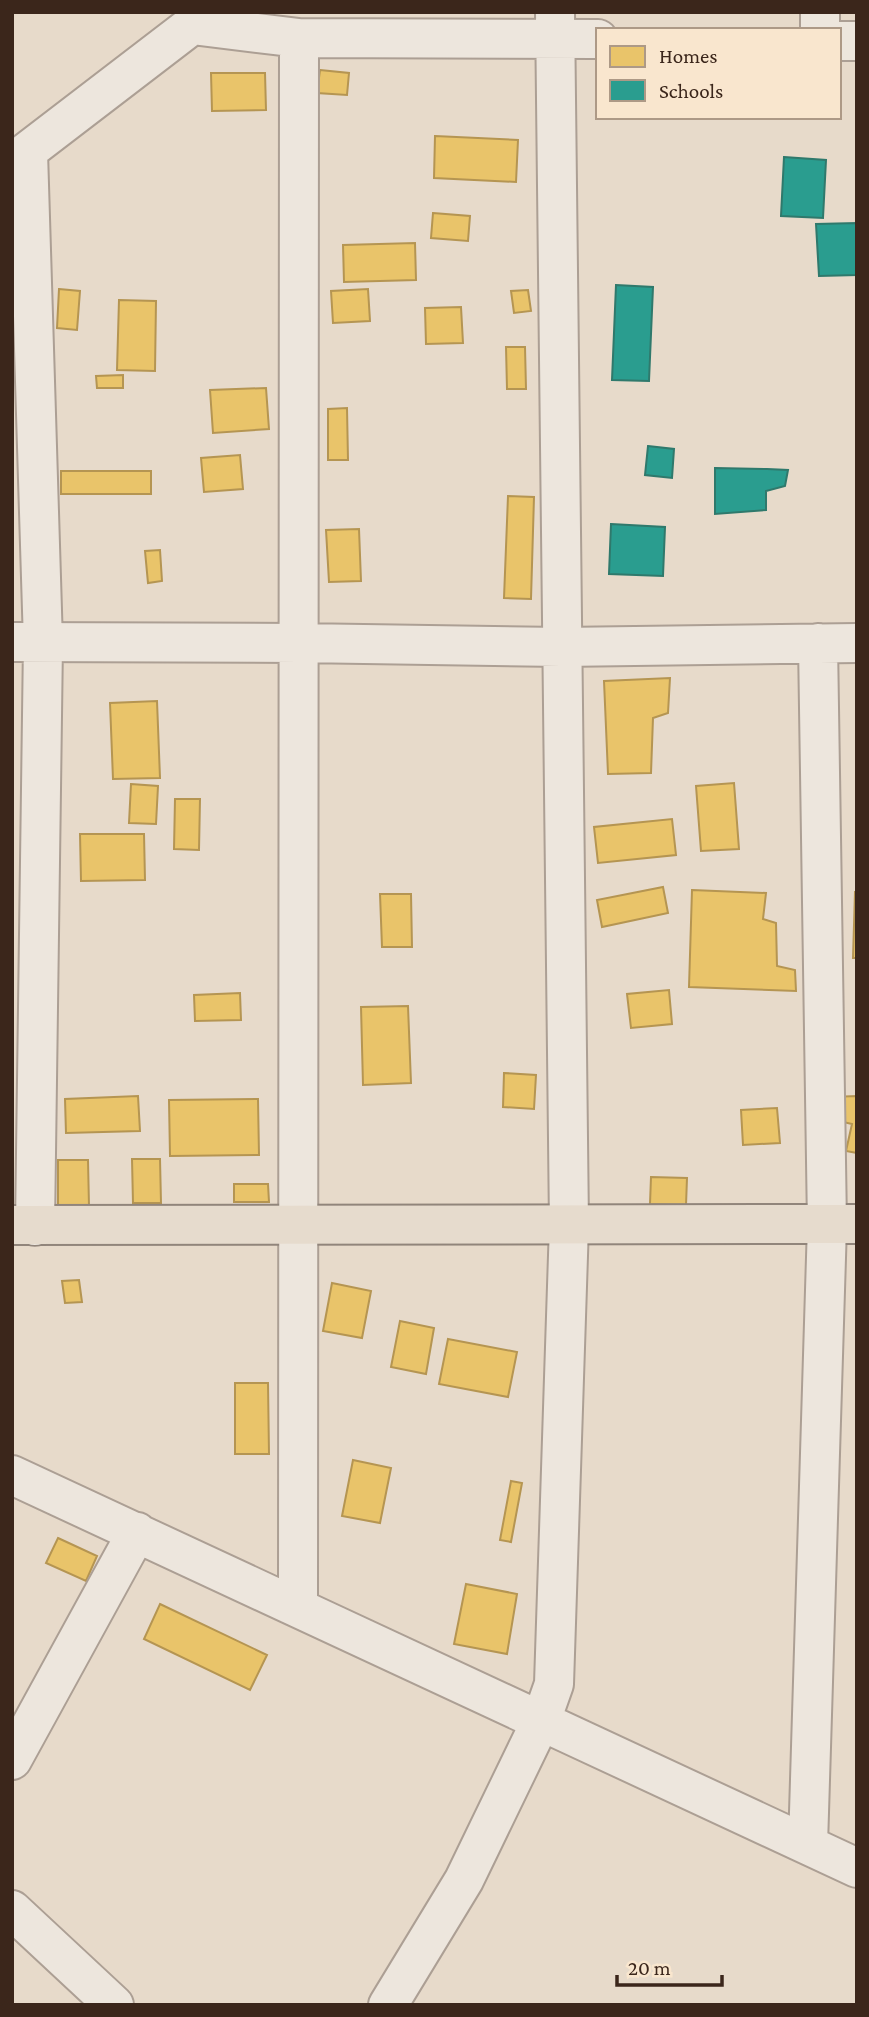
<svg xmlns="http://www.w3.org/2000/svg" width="869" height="2017" viewBox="0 0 869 2017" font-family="'Crimson Pro',serif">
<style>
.homes{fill:#e9c46a;stroke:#b59552;stroke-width:2}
.schools{fill:#2a9d8f;stroke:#2f796c;stroke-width:2}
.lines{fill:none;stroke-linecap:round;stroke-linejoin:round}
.minor-casing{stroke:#ac9f94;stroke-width:42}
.primary-casing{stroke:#91857b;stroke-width:42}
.minor{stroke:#ede6dd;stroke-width:38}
.primary{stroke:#e6dbcd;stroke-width:38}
</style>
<rect width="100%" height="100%" fill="#e7daca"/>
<path class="homes" d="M 320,70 L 349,73 L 347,95 L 317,93 Z
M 211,73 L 265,73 L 266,110 L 212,111 Z
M 435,136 L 518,140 L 516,182 L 434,178 Z
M 433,213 L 470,216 L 468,241 L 431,238 Z
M 415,243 L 416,280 L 344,282 L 343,245 Z
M 59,289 L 80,291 L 77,330 L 57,328 Z
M 368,289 L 370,321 L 333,323 L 331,291 Z
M 528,290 L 531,311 L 514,313 L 511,291 Z
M 119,300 L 156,301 L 155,371 L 117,370 Z
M 461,307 L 463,343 L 426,344 L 425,308 Z
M 506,347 L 525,347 L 526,389 L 507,389 Z
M 123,375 L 123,388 L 97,388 L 96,376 Z
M 266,388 L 269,429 L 213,433 L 210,390 Z
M 347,408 L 348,460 L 328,460 L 328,409 Z
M 240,455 L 243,489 L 204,492 L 201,458 Z
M 61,471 L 151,471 L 151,494 L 61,494 Z
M 508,496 L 534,497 L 531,599 L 504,598 Z
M 359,529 L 361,581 L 329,582 L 326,530 Z
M 160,550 L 162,581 L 148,583 L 145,551 Z
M 670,678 L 668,713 L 653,718 L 651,773 L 608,774 L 604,681 Z
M 157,701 L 160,778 L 113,779 L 110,703 Z
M 734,783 L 739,849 L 701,851 L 696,786 Z
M 131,784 L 158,786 L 156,824 L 129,823 Z
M 175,799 L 200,799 L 199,850 L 174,849 Z
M 672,819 L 676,855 L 598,863 L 594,827 Z
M 80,834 L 144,834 L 145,880 L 81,881 Z
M 663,887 L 668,913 L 602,927 L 597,900 Z
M 692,890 L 766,893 L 763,919 L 776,923 L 777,966 L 795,970 L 796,991 L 689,987 Z
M 855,892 L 857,892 L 857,958 L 853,958 Z
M 380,894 L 411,894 L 412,947 L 382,947 Z
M 669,990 L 672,1024 L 631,1028 L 627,994 Z
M 240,993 L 241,1020 L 195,1021 L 194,995 Z
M 408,1006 L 411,1083 L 363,1085 L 361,1007 Z
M 504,1073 L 536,1075 L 534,1109 L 503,1107 Z
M 138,1096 L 140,1131 L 66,1133 L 65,1099 Z
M 857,1096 L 857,1153 L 846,1151 L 852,1124 L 830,1119 L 831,1097 Z
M 258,1099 L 259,1155 L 170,1156 L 169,1100 Z
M 777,1108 L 780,1143 L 743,1145 L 741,1110 Z
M 132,1159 L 160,1159 L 161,1203 L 133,1203 Z
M 58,1160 L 88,1160 L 89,1206 L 58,1205 Z
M 651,1177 L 687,1178 L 686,1205 L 650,1204 Z
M 234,1184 L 268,1184 L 269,1202 L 234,1202 Z
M 79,1280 L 82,1302 L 65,1303 L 62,1281 Z
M 332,1283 L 371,1291 L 362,1338 L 323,1331 Z
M 400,1321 L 434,1328 L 426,1374 L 391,1367 Z
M 448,1339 L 517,1352 L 508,1397 L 439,1384 Z
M 235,1383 L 268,1383 L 269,1454 L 235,1454 Z
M 353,1460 L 391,1468 L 380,1523 L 342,1516 Z
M 511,1481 L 522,1483 L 511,1542 L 500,1540 Z
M 58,1538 L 97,1556 L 86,1581 L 46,1563 Z
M 466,1584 L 517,1594 L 507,1654 L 454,1644 Z
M 160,1604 L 267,1655 L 250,1690 L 144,1639 Z"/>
<path class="schools" d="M 784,157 L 826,160 L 823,218 L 781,216 Z
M 857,223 L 857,275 L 819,276 L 816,224 Z
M 616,285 L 653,287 L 649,381 L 612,380 Z
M 648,446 L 674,449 L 672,478 L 645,475 Z
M 715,468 L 767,469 L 788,470 L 785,486 L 766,491 L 766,510 L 715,514 Z
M 611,524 L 665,527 L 663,576 L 609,574 Z"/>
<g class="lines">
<g class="minor-casing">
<path id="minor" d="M 820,12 L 820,30
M 192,25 L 299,38 L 598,39
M 839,41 L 857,41
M 28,152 L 43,643 L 35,1226
M 12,163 L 209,12
M 12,642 L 299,643 L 561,647 L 857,643
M 12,1475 L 857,1868
M 298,1608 L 299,38
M 12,1760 L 137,1532
M 808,1845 L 827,1225 L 818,643
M 12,1910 L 114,2005
M 388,2005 L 464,1880 L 541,1721 L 554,1684 L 569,1225 L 555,12"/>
</g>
<g class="primary-casing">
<path id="primary" d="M 12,1225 L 857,1224"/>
</g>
<use href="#minor" class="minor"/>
<use href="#primary" class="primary"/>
</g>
<rect width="869" height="2017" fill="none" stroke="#3b261b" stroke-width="28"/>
<rect x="596" y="28" width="245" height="91" fill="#f9e6ce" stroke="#ad9986" stroke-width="2"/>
<rect x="610" y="46" width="35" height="21" fill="#e9c46a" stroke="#ad9986" stroke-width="2"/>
<text x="659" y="63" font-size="21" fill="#3b261b">Homes</text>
<rect x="610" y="80" width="35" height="21" fill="#2a9d8f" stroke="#ad9986" stroke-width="2"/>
<text x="659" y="98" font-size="21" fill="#3b261b">Schools</text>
<path d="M617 1975v10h105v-10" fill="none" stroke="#3b261b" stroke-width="3.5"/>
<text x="628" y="1975" font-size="21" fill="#3b261b" stroke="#f9e6ce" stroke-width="5" paint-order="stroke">20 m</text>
</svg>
